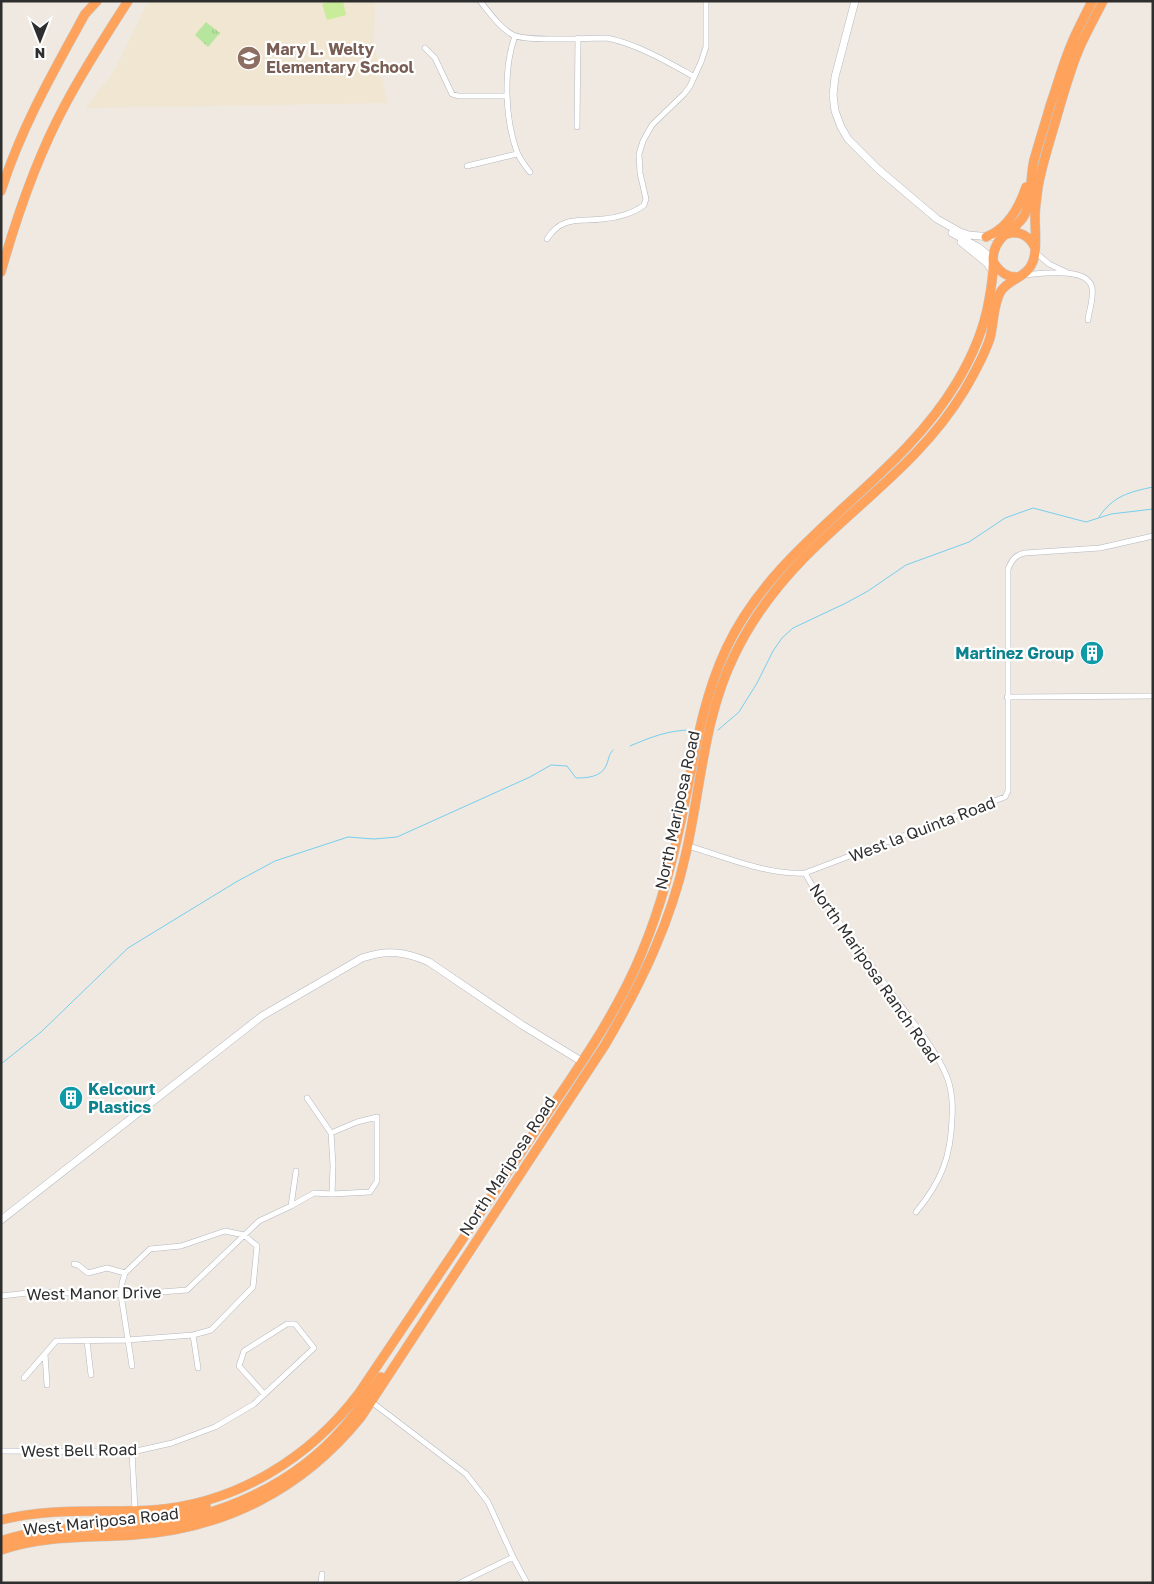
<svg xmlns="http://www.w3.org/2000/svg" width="1154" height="1584" viewBox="0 0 1154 1584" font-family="'Golos Text',sans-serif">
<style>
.education{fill:#f0e6d1}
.park{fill:url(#park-tufts)}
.pitch{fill:#c9ec9a}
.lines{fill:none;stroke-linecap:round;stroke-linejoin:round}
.stream{stroke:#75cff0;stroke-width:1}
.street-casing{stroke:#b4b7c1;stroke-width:6}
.secondary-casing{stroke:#b4b7c1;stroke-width:8}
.highway-casing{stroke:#c9c9c9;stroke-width:10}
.street{stroke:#fff;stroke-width:5}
.secondary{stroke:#fff;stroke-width:7}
.highway{stroke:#ffa35c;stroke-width:9}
.labels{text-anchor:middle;stroke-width:4.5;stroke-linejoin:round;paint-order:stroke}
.education-label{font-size:16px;font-weight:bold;fill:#785e54;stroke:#fff;text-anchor:start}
.culture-label{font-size:16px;font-weight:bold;fill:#0d838f;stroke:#fff;text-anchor:end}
.street-label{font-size:16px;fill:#2e2e2e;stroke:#fff}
</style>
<defs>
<pattern id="park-tufts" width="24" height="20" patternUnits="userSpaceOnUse" patternTransform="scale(1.25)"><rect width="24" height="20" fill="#b6e59e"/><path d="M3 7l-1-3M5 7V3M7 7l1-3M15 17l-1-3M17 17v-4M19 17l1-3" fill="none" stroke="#9dc588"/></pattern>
</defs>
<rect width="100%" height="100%" fill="#efe9e1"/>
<path class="education" d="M 151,1 L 375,1 L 374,43 L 387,103 L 85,108 L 113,73 L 146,6 Z"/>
<path class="park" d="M 206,22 L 220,33 L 208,47 L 195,35 Z"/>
<path class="pitch" d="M 331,1 L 343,1 L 346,15 L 327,20 L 322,4 Z"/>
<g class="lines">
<path class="stream" d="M 1099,517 C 1113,496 1129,492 1153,487
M 718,730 L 739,712 L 757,683 L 773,651 L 782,638 L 793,628 L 846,603 L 868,591 L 906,565 L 969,542 L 1005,518 L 1033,508 L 1086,522 L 1111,514 L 1153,509
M 630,746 C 651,737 669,730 691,730
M 1,1064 L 41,1032 L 128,948 L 236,882 L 275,861 L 348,837 L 374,839 L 397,837 L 530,777 L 551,765 L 567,766 L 576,778 C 587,778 601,777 606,766 C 609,760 608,755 613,750"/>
<g class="street-casing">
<path id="street" d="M 480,1 C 489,12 500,28 513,35 C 528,42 586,38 607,38 C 637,44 666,61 693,76
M 515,36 C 503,69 505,119 517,152 C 520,159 525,166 530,172
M 425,48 L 435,58 L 452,94 L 458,96 L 506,96
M 577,127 L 578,38
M 467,166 L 517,154
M 547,239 C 562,215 580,222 603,219 C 617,218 634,213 644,205 L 646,199 L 640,173 L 639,154 L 643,141 L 652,125 L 684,94 L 690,86 L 701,62 L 706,47 L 706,1
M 1035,252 L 1049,264 L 1066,272
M 1023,275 C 1040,274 1088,266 1092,288 C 1094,298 1089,310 1088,320
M 1007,697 L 1153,696
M 688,846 C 726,857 766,875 805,873 L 1005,797 L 1008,791 L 1008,569 C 1012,560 1015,555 1025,553 L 1100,548 L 1153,536
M 805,873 L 813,887 C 839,922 865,956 890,991 C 910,1019 934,1046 947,1077 C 952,1090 953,1104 952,1118 C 951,1157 941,1182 916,1212
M 331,1133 L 333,1165 L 332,1194
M 291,1206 L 314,1193 L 332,1194 L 370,1192 L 377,1181 L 377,1117 L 357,1122 L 331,1133 L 307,1098
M 74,1264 L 78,1265 L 88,1273 L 107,1268 L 125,1273
M 1,1296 L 37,1292 L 121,1295 L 187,1290 L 259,1221 L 291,1206 L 296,1171
M 193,1335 L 198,1368
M 87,1341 L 91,1375
M 45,1354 L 47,1385
M 24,1378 L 56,1341 L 127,1340 L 193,1335 L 211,1330 L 253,1287 L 257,1246 L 244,1235 L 225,1231 L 181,1246 L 150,1249 L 125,1273 L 122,1283 L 121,1295 L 132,1366
M 369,1400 L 466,1474 L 488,1502 L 513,1557 L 527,1583
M 1,1451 L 132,1452 L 172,1443 L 215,1427 L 254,1404 L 314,1348 L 295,1324 L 287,1324 L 244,1351 L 239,1366 L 264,1394
M 132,1452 L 135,1510
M 321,1583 L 322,1574
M 460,1583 L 513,1557"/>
</g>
<g class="secondary-casing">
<path id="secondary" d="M 855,1 L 835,77 L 833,95 L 835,111 L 841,127 L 848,139 L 878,169 L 937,219 L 960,232 L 969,235 L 991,237
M 952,233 L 978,247 L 993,259
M 961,242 L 987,263 L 993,272
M 1,1220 L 262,1016 L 362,958 C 387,949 406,952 429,962 L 522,1025 L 581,1061"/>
</g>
<g class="highway-casing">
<path id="highway" d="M 1,191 C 21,128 53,72 85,14 L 97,1
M 1007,234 C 1019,230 1030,236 1035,248
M 986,237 C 1007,229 1019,208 1026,187
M 994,263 C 1000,272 1007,278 1019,277
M 1,272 C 17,215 37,157 65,105 C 84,69 106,35 128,1
M 1,1520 C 51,1507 102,1513 153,1510 C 236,1504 310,1458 359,1393 C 415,1311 470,1227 526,1145 C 567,1083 614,1021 642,952 C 663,902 676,849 686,796 C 696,746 704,696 726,649 C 777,539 896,485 957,382 C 972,357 984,329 989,300 C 991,289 993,278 993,268 C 994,259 992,261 994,252 C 998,234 1016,230 1024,216 C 1032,202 1030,176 1034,160 C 1039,142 1045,124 1050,106 C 1057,86 1063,64 1071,45 C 1077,30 1085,16 1092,1
M 128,1520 L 164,1517 L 206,1506
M 1,1541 C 47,1525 96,1529 144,1525 C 218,1519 294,1485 343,1428 C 357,1412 369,1394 381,1377
M 1,1550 C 44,1535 88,1538 133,1535 C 225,1529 303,1489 361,1417 L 605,1045 C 641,984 671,922 686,853 C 701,787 704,717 734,656 C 751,620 775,588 803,559 C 858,503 923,459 964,391 C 974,374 984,356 990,338 C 994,323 993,304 1001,291 C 1011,277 1029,278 1034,258 C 1037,245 1035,230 1035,217 C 1035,207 1037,197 1038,187 C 1042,165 1049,144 1055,123 C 1062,99 1069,73 1079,49 C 1086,33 1095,17 1103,1"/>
</g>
<use href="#street" class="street"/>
<use href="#secondary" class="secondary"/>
<use href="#highway" class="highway"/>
</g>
<defs>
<g id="school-disc" transform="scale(1.25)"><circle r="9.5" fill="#8d6e63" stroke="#fff"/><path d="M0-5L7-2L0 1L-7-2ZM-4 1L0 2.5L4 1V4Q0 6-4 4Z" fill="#fff"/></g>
<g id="building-disc" transform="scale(1.25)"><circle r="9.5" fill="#0f9aa8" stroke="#fff"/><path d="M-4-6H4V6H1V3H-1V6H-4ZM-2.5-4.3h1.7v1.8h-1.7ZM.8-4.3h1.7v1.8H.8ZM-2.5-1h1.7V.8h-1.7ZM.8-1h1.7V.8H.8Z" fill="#fff"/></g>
</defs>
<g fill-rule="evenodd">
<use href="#school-disc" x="249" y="58"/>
<use href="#building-disc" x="1092" y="653"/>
<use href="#building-disc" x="71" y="1098"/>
</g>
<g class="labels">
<g class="education-label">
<text x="266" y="55">Mary L. Welty<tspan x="266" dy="18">Elementary School</tspan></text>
</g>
<g class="culture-label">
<text x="1074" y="659">Martinez Group</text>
<text x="88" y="1095" text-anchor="start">Kelcourt<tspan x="88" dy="18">Plastics</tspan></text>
</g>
<g class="street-label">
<text transform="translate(677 810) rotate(-78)" y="6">North Mariposa Road</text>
<text transform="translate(922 829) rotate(-21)" y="6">West la Quinta Road</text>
<text transform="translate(875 973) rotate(55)" y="6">North Mariposa Ranch Road</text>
<text transform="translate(507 1166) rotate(-57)" y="6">North Mariposa Road</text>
<text transform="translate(94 1293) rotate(-1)" y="6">West Manor Drive</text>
<text transform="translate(79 1450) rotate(-1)" y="6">West Bell Road</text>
<text transform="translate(101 1521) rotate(-6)" y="6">West Mariposa Road</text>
</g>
</g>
<rect width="1154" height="1584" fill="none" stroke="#2e2e2e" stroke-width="5"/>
<g transform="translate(40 40) rotate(180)" stroke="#ffffff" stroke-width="4" paint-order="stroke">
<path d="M0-4L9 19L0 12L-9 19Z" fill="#2e2e2e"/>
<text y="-8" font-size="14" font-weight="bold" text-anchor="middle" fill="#2e2e2e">N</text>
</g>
</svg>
